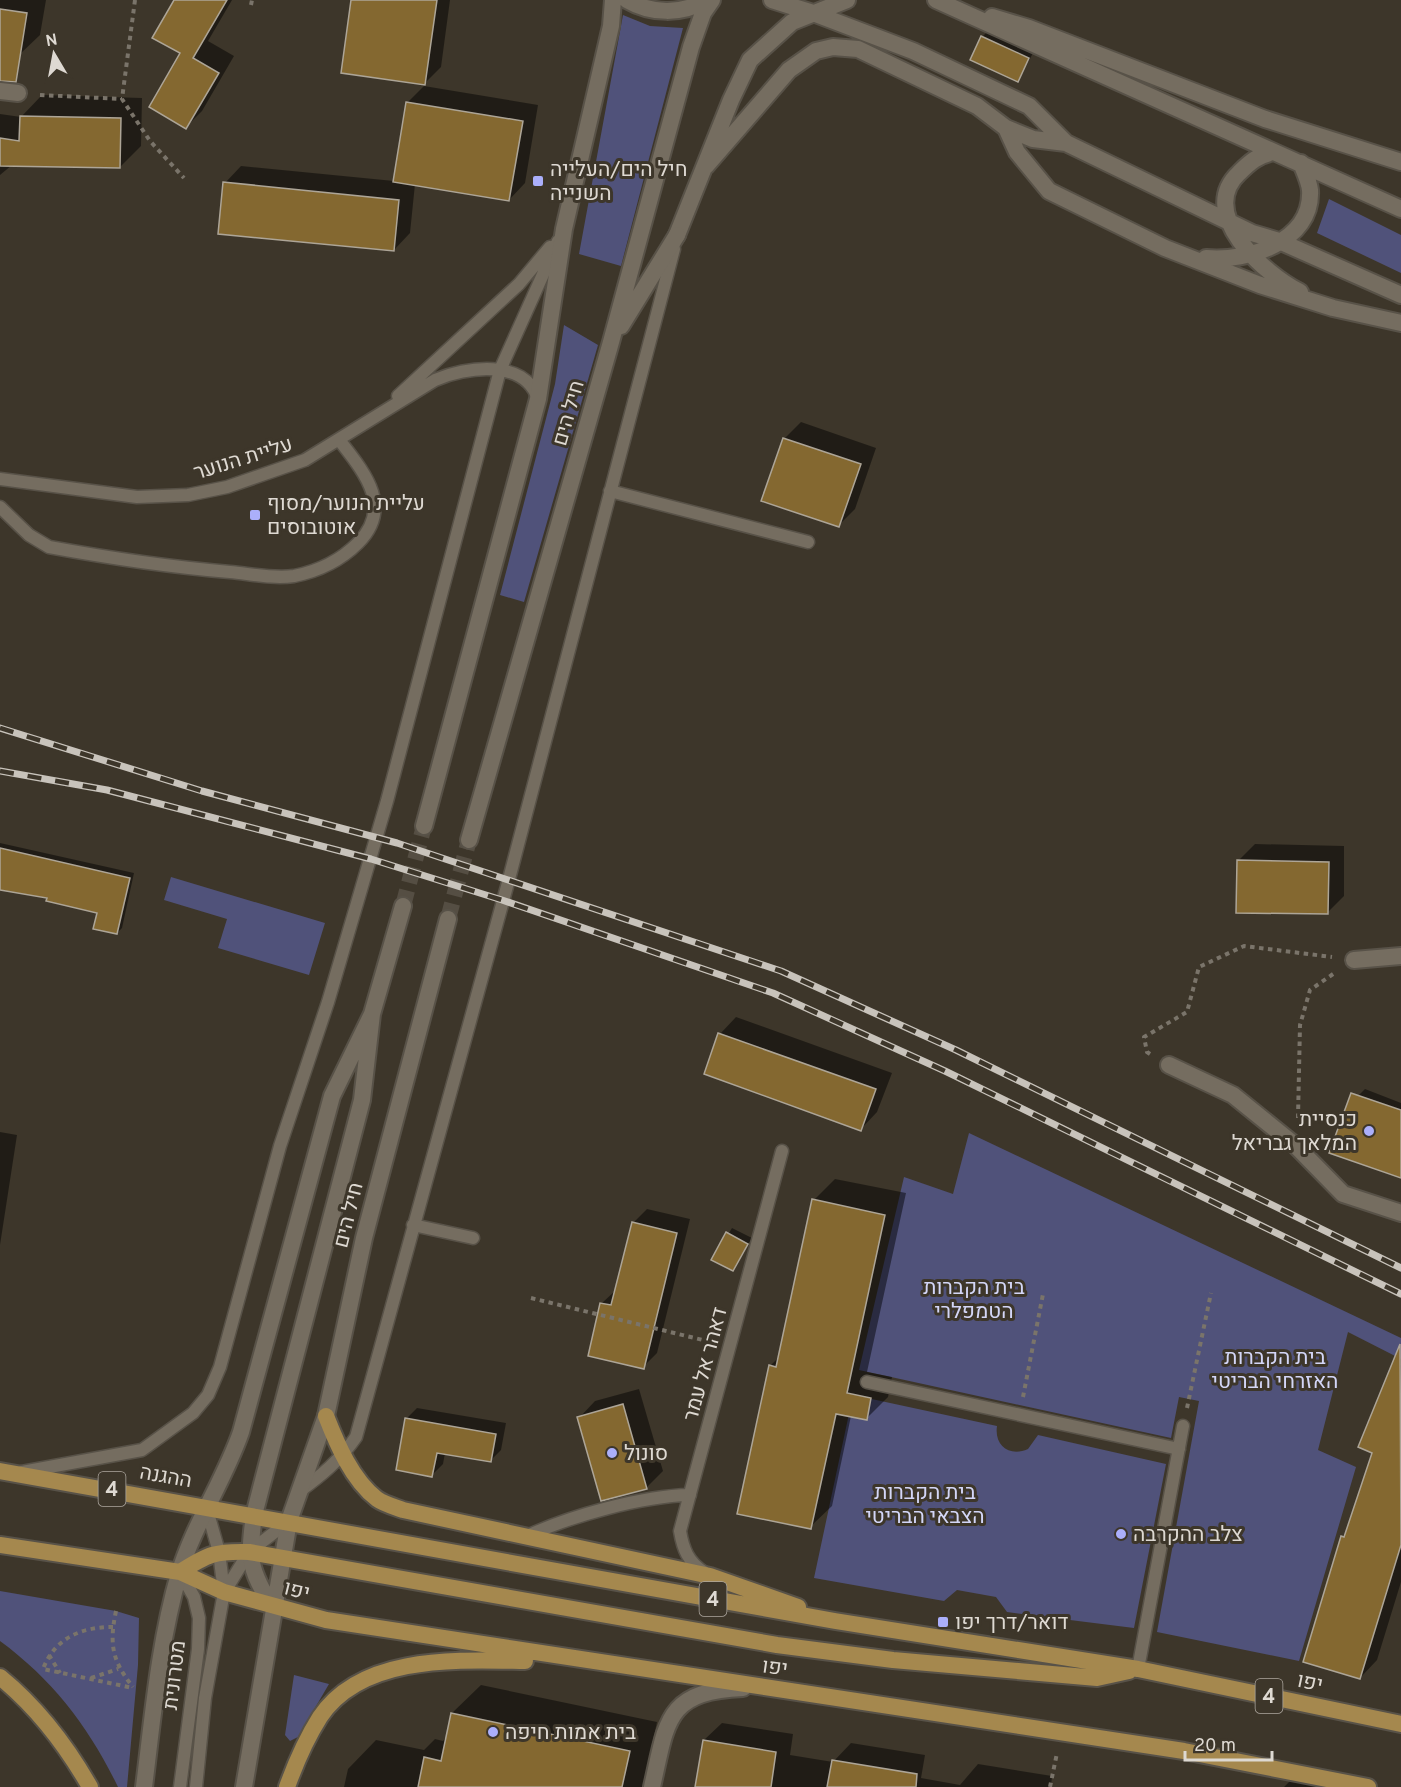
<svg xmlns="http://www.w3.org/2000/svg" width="1401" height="1787" viewBox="0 0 1401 1787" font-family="Overpass,Heebo,sans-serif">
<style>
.green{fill:#50527a}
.shadow{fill:#0007}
.building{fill:#846830;stroke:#ada597;stroke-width:1.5}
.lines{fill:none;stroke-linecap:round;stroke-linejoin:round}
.tertiary-tunnel{stroke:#554e43;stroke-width:16;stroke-dasharray:16 8;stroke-linecap:butt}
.service-casing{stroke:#585248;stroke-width:15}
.minor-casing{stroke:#585248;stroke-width:20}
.tertiary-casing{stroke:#585248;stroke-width:20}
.trunk-casing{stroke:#585248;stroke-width:20}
.path{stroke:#7a746a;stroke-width:4;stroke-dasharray:4.5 4.5;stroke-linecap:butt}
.service{stroke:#756d60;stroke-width:12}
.minor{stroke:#756d60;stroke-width:16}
.tertiary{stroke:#756d60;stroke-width:16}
.trunk{stroke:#a5884e;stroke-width:16}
.rail-casing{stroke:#c8c3bb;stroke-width:7}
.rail{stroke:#3d362a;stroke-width:4.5;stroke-dasharray:14;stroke-linecap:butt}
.poi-dot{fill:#abaffb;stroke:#3d362a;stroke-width:2}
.labels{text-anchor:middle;stroke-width:6;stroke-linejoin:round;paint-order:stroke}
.shield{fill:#3d362a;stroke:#aea8a0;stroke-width:1.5}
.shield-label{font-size:20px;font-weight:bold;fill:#ded9d2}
.poi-label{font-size:21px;fill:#ded9d2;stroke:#3d362a;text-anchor:start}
.street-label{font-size:21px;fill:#ded9d2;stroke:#3d362a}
.park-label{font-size:21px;fill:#d3d6f7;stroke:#3d362a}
</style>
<rect width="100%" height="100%" fill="#3d362a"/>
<path class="green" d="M 623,15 L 650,26 L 683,28 L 621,266 L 579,254 Z
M 1329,199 L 1401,235 L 1401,273 L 1317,233 Z
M 564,325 L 598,345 L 524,602 L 500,595 L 555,384 Z
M 171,877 L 325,923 L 309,975 L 218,948 L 227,919 L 164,900 Z
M 969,1133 L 1401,1338 L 1401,1359 L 1348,1332 L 1318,1450 L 1356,1467 L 1299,1661 L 1157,1632 L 1199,1401 L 1179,1397 L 1171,1438 L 859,1370 L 904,1177 L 953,1194 Z
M 853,1395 L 997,1426 C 994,1446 1010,1457 1028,1449 L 1038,1435 L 1166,1464 L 1134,1628 L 1007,1612 L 996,1597 L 957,1590 L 944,1601 L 814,1578 Z
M 0,1591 L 116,1611 L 139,1618 L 138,1665 L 127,1787 L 118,1787 C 89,1727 53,1680 0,1641 Z
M 294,1675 L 329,1684 L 298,1737 L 290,1741 L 285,1735 Z"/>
<path class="shadow" d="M 0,0 L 46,0 L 40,35 L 19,55 L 0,52 Z
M 176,0 L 232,0 L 208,41 L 234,56 L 202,111 L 186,127 L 182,53 Z
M 352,0 L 450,0 L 441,67 L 425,83 Z
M 987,32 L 1033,53 L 1018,81 L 982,37 Z
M 424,86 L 538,105 L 525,183 L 509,200 L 415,184 L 410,233 L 394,250 L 225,183 L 241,166 L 394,181 L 408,102 Z
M 42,95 L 142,98 L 141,146 L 120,167 L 12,165 L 0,175 L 0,114 L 21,117 Z
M 801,422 L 876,448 L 855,509 L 838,526 L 784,439 Z
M 0,843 L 134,873 L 122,928 L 117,933 L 99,912 L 48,896 L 0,888 Z
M 1255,844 L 1344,846 L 1344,896 L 1327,913 L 1238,861 Z
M 736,1017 L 892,1073 L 877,1112 L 861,1129 L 720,1034 Z
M 1365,1089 L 1401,1103 L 1401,1176 L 1347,1107 Z
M 0,1132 L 17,1135 L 0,1245 Z
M 835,1179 L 906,1193 L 867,1372 L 892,1377 L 888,1397 L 866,1419 L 851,1416 L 832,1506 L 810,1527 L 770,1366 L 780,1356 L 814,1200 Z
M 647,1209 L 690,1219 L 657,1353 L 643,1367 L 602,1303 L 616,1290 L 633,1223 Z
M 732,1228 L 752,1238 L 732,1269 L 713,1259 Z
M 1401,1365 L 1401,1582 L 1377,1660 L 1360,1678 L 1342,1537 L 1348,1531 L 1374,1452 L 1388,1379 Z
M 639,1389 L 663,1471 L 646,1488 L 579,1418 L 595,1401 Z
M 417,1408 L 506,1423 L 501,1450 L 490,1461 L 445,1453 L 443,1464 L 432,1475 L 406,1419 Z
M 481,1685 L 657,1722 L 643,1787 L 344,1787 L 348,1769 L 376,1740 L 424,1750 L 435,1739 L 443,1741 L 447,1736 L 452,1713 Z
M 722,1723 L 793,1734 L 790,1755 L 833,1762 L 851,1743 L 925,1755 L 921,1778 L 960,1785 L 978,1764 L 1052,1776 L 1051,1787 L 696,1787 L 704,1740 Z
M 1294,1777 L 1343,1787 L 1284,1787 Z"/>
<path class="building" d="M 174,0 L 227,0 L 193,58 L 219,73 L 186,129 L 149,107 L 180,53 L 152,38 Z
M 351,0 L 437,0 L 425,85 L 341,73 Z
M 0,9 L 27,13 L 16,82 L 0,81 Z
M 981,36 L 1029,58 L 1018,82 L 970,60 Z
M 406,102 L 523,121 L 509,201 L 393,182 Z
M 20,116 L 121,118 L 120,168 L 0,166 L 0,138 L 19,141 Z
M 223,182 L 399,200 L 394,251 L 218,234 Z
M 783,438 L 861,464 L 839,527 L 761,501 Z
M 0,848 L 130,878 L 117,934 L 93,929 L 97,913 L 46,901 L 47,898 L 0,890 Z
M 1237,860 L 1329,862 L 1328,914 L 1236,913 Z
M 718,1033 L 876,1089 L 861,1131 L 704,1074 Z
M 1351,1093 L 1401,1110 L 1401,1178 L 1329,1153 Z
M 812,1199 L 885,1215 L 847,1393 L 871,1398 L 867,1420 L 836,1414 L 811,1529 L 737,1514 L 769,1365 L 776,1367 Z
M 632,1222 L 677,1233 L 644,1369 L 588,1356 L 600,1303 L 611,1305 Z
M 726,1232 L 748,1244 L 733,1271 L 711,1260 Z
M 1400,1344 L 1401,1545 L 1360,1679 L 1303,1662 L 1341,1536 L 1344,1537 L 1372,1453 L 1358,1447 Z
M 623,1404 L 647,1489 L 601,1501 L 577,1417 Z
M 405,1418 L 496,1434 L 491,1462 L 437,1453 L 432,1477 L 396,1470 Z
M 451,1713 L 630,1751 L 622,1787 L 418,1787 L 424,1757 L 441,1761 Z
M 703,1740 L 776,1752 L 771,1787 L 695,1787 Z
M 832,1760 L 917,1774 L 916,1787 L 827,1787 Z"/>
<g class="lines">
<path class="tertiary-tunnel" d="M 403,906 L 424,826
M 448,919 L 469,840"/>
<g class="service-casing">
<path id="service" d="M 398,396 L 519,284 L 550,247
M 0,479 L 137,497 L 188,495 L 227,487 L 305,460 L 435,380 C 465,367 525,358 538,399
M 610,491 L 808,542
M 0,507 L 29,535 L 49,547 C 109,558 170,567 230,572 C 251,574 273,579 294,576 C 319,571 340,561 358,543 C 394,507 364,472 340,441
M 413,1225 L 473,1238
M 867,1382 L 1179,1449
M 22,1472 L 142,1450 L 193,1413 L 208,1395 L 220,1367 L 280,1146 L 328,1002 L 387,801 L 500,370 L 558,241
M 300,1491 C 322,1475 340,1460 356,1437 L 509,879 L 674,249
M 527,1536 C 571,1516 641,1496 690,1495
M 704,1572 C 688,1562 683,1549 680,1531 L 782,1151
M 225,1591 L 249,1552 L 289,1521
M 1138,1669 L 1183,1426
M 180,1787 L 198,1649 L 199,1618 L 194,1597 L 180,1572
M 196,1787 L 205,1698 L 224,1592 L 219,1552 L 206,1506"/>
</g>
<g class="minor-casing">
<path id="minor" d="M 772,0 L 813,13 L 913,51 L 1029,106 L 1066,143 L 1252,233 L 1279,241 L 1401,295
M 936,0 L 1401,209
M 992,17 L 1029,28 L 1265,119 L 1401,162
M 0,91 L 18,93
M 1006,128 L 1033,139 L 1066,143
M 1274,152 C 1258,155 1250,162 1239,173 C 1196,213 1264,274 1300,292
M 706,166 L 789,70 L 816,51 L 833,47 L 858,49 L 977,106 L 1006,128 L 1017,152 L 1049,191 L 1165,248 L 1260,285 L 1333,308 L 1401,323
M 677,235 L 731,100 L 750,60 L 792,22 L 847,0
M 1206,258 C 1247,262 1313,242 1310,190 C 1309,181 1304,171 1301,163
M 1354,960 L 1401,956
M 1169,1065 L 1233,1095 L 1296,1146 L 1343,1194 L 1401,1213
M 652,1787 C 667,1722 665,1691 743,1688"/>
</g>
<g class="tertiary-casing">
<path id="tertiary" d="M 627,0 C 651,14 682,15 706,0
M 621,326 L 677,235
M 424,826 L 538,399 L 564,229 L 611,26 L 613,0
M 469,840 L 611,342 L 691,47 L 703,13 L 712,0
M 273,1608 C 249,1570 248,1559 254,1515 L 362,1100 L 372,1014 L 403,906
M 144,1787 C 153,1716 159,1643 179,1574 C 194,1524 224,1481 241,1432 L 332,1096 L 372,1014
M 244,1787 L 289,1521 L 326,1416 L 364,1238 L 448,919"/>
</g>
<g class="trunk-casing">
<path id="trunk" d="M 326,1416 C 337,1444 352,1480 377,1499 C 384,1504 395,1507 403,1510 L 710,1576 L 798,1607
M 0,1471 L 835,1621 L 1138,1669 L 1401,1724
M 0,1545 L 180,1572 L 224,1592 L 326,1620 L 1184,1751 L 1368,1787
M 180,1572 C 208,1554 215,1551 249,1552 L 777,1645 L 893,1660 L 1097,1678 L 1129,1671
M 0,1677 C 38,1708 66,1745 90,1787
M 287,1787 C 296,1762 306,1739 320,1717 C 362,1654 459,1660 525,1661"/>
</g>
<path class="path" d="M 135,0 L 122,99 L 150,141 L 184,178
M 251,5 L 252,0
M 40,95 L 122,99
M 1150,1054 L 1147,1052 L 1144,1037 L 1187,1012 L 1199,967 L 1244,946 L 1332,957
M 1298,1118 L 1300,1025 L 1310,990 L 1336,972
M 531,1298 L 711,1342
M 1023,1397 L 1043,1294
M 1187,1408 L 1211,1293
M 116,1611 C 109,1644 112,1661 133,1687
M 113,1627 C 81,1627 55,1638 43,1669 L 133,1688
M 49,1655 L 60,1673
M 91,1678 L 118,1669
M 1050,1787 L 1057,1753"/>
<use href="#service" class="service"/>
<use href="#minor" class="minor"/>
<use href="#tertiary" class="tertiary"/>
<use href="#trunk" class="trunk"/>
<g class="rail-casing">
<path id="rail" d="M 0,728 L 202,791 L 397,843 L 781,971 L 956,1050 L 1401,1268
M 0,771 L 107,790 L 371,859 L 502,900 L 773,993 L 945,1071 L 1401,1294"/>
</g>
<use href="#rail" class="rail"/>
</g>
<g class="poi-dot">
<rect x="532" y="175" width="12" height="12" rx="3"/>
<rect x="249" y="509" width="12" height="12" rx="3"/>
<circle cx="1369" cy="1131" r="6"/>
<circle cx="612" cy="1453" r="6"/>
<circle cx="1121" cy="1534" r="6"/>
<rect x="937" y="1616" width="12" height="12" rx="3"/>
<circle cx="493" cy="1732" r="6"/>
</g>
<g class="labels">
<g class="shield">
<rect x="98.5" y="1472" width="27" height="34" rx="4.5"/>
<rect x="699.5" y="1582" width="27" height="34" rx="4.5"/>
<rect x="1255.5" y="1679" width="27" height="34" rx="4.5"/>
</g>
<g class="shield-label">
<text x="112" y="1496">4</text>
<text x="713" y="1606">4</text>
<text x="1269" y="1703">4</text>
</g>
<g class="poi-label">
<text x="550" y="176">חיל הים/העלייה<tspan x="550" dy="24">השנייה</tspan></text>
<text x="267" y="510">עליית הנוער/מסוף<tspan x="267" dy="24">אוטובוסים</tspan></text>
<text x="1357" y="1126" text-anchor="end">כנסיית<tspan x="1357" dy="24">המלאך גבריאל</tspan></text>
<text x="624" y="1460">סונול</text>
<text x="1133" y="1541">צלב ההקרבה</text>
<text x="955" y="1629">דואר/דרך יפו</text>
<text x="505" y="1739">בית אמות חיפה</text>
</g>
<g class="street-label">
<text transform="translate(568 413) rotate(-74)" y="7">חיל הים</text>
<text transform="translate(243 458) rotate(-17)" y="7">עליית הנוער</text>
<text transform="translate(348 1215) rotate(-76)" y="7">חיל הים</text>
<text transform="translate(705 1364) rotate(-75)" y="7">דאהר אל עמר</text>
<text transform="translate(166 1476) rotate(10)" y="7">ההגנה</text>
<text transform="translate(297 1590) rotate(14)" y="7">יפו</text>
<text transform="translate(775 1667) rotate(8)" y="7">יפו</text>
<text transform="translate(174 1675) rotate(-83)" y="7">מטרונית</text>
<text transform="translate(1310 1682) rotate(12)" y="7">יפו</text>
</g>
<g class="park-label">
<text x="974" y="1294">בית הקברות<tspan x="974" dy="24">הטמפלרי</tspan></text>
<text x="1275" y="1364">בית הקברות<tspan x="1275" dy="24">האזרחי הבריטי</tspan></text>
<text x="925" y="1499">בית הקברות<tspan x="925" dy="24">הצבאי הבריטי</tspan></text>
</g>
</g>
<g transform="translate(54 54) rotate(350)" stroke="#3d362a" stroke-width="4.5" paint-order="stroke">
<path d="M0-4.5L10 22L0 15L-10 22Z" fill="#ded9d2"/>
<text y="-9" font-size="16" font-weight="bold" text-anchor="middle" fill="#ded9d2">N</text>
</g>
<path d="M1185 1751v9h87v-9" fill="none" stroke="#ded9d2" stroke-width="3"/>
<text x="1194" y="1751" font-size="18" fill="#ded9d2" stroke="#3d362a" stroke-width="4.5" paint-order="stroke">20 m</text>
</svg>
